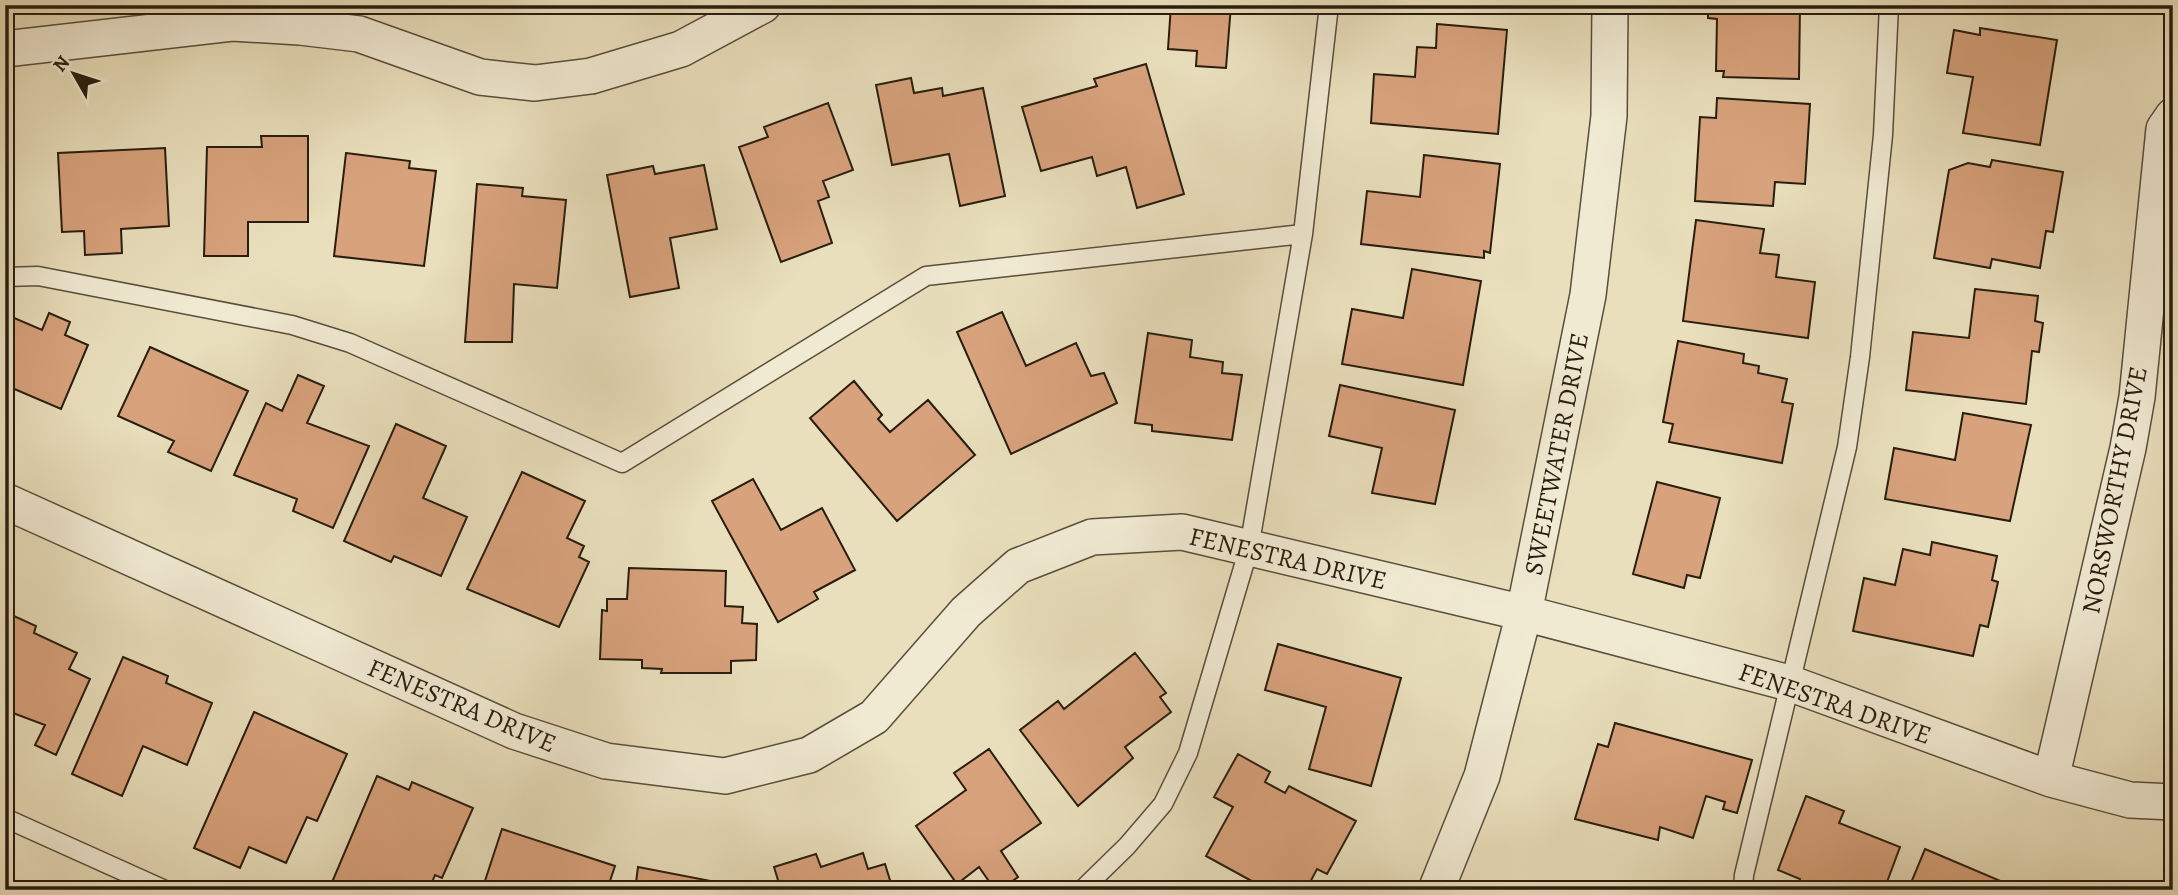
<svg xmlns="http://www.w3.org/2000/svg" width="2178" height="895" viewBox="0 0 2178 895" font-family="Alegreya,serif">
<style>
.building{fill:#d8a27c;stroke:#281d0f;stroke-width:2}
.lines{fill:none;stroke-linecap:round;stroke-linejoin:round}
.service-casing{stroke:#584e3a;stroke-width:21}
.minor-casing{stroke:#584e3a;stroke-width:38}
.service{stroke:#f1ead3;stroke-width:18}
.minor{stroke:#f1ead3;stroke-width:35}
.labels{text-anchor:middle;stroke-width:5;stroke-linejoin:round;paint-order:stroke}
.street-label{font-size:26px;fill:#281d0f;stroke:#f1ead3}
</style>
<rect width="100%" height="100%" fill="#e9dfbc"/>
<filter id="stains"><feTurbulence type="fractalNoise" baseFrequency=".00286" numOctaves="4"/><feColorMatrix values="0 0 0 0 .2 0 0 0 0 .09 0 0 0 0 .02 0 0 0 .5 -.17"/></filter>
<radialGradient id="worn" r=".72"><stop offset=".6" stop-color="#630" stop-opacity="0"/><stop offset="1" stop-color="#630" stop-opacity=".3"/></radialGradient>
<path class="building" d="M 1171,5 L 1231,5 L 1226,68 L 1196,66 L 1197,51 L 1168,49 Z
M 1708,5 L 1800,5 L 1799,79 L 1723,77 L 1724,71 L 1716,71 L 1717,19 L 1708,18 Z
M 1437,24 L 1507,30 L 1498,134 L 1371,123 L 1374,74 L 1415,77 L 1417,47 L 1436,48 Z
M 1980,28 L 2057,40 L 2040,145 L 1963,133 L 1973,77 L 1947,73 L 1954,30 L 1980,35 Z
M 1146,64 L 1184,194 L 1137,208 L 1126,167 L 1097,176 L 1092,157 L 1041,171 L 1022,107 L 1097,86 L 1094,79 Z
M 911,78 L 914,93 L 942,88 L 943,96 L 983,88 L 1005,196 L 960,206 L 949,154 L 892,165 L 876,85 Z
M 1717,98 L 1810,104 L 1805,184 L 1775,182 L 1773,206 L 1695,201 L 1700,117 L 1716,118 Z
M 828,103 L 853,170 L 823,181 L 829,197 L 818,201 L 832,243 L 781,262 L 739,147 L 768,137 L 764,127 Z
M 261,136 L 308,136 L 308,222 L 248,222 L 248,256 L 204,256 L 207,147 L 262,147 Z
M 165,148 L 169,226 L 121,229 L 122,253 L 85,255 L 84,231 L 62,232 L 58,153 Z
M 346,153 L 410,161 L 409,168 L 436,171 L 424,266 L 334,256 Z
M 1424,155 L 1500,164 L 1490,253 L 1484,251 L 1484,258 L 1361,244 L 1367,191 L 1420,197 Z
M 1992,160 L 2063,172 L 2053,232 L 2046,231 L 2040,268 L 1992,259 L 1990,268 L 1934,258 L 1949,170 L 1968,163 L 1990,167 Z
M 704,165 L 717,229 L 670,238 L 679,288 L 630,297 L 607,175 L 653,166 L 655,174 Z
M 477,184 L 523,188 L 522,196 L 566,200 L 557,288 L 514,284 L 512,342 L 465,342 Z
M 1696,220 L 1764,229 L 1760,253 L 1779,255 L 1776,277 L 1815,282 L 1808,338 L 1683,321 Z
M 1412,269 L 1481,281 L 1463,385 L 1342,364 L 1352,309 L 1403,318 Z
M 1975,289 L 2038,296 L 2035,321 L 2043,323 L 2039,352 L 2032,351 L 2026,404 L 1906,390 L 1913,332 L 1969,338 Z
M 1002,312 L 1026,366 L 1076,343 L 1091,376 L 1104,373 L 1117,403 L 1011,454 L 957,332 Z
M 49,313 L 70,322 L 65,335 L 88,345 L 61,409 L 5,385 L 5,314 L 42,330 Z
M 1148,333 L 1192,340 L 1190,357 L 1223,362 L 1222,373 L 1242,375 L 1232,440 L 1152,431 L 1152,425 L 1135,423 Z
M 1678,341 L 1744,354 L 1743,363 L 1759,366 L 1758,373 L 1787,379 L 1782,402 L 1793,404 L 1782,463 L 1669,442 L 1673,424 L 1663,422 Z
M 150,347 L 248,391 L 211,471 L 168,452 L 174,441 L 118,416 Z
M 298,375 L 324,386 L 307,423 L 369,446 L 333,528 L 293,511 L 297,499 L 234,475 L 266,403 L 282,411 Z
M 854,381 L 882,415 L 878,419 L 890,432 L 928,400 L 975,455 L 897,521 L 810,418 Z
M 1340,385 L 1455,410 L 1435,504 L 1372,493 L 1382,448 L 1329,436 Z
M 1963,413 L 2031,425 L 2010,521 L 1885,499 L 1894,448 L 1955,460 Z
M 396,424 L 446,446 L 423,498 L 467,517 L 441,576 L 394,556 L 391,562 L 344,541 Z
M 522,472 L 585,501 L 567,538 L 584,546 L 579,557 L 589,562 L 559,627 L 467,589 Z
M 753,479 L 781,530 L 822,508 L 855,570 L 814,592 L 818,599 L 778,622 L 712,501 Z
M 1657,482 L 1720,498 L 1700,578 L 1687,575 L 1684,588 L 1633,574 Z
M 1932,542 L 1997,556 L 1992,580 L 1998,582 L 1988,627 L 1980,625 L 1973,656 L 1853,631 L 1864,578 L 1895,585 L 1903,549 L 1930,555 Z
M 629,568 L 726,571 L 725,606 L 743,607 L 742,623 L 757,624 L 756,660 L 731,661 L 731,673 L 661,673 L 662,669 L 642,668 L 642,660 L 600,659 L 602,610 L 607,611 L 607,599 L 627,599 Z
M 5,612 L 36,626 L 34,633 L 77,653 L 69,669 L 90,679 L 56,755 L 35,745 L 45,725 L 5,710 Z
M 1278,644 L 1401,678 L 1371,786 L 1309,769 L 1326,707 L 1265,690 Z
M 1135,653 L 1166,693 L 1160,697 L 1171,712 L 1125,747 L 1133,758 L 1078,806 L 1020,730 L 1058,701 L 1064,709 Z
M 123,657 L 168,676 L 166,683 L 212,703 L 187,765 L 143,746 L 122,796 L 72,774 Z
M 254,712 L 347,754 L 317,821 L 307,817 L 286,863 L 249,847 L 240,868 L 194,848 Z
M 1615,723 L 1752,760 L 1737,813 L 1723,809 L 1725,802 L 1706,796 L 1693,838 L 1660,827 L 1658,840 L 1575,819 L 1598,744 L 1608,747 Z
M 989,749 L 1041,823 L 1001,851 L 1018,877 L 1000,890 L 995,890 L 979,867 L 957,884 L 916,826 L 966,790 L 954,773 Z
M 1238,754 L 1270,772 L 1265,782 L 1285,793 L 1289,786 L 1356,821 L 1327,874 L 1317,869 L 1306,890 L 1268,890 L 1206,856 L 1233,807 L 1214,797 Z
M 377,776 L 409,790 L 412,782 L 473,808 L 442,878 L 435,875 L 429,890 L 338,890 L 330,887 Z
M 1806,796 L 1844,811 L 1839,823 L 1900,847 L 1884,890 L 1795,890 L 1800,879 L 1778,870 Z
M 502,829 L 615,866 L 607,890 L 482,890 Z
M 1925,849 L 2010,885 L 2008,890 L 1908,890 Z
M 863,853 L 868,869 L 885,864 L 893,890 L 781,890 L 774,867 L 816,854 L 821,867 Z
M 638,867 L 742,887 L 742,890 L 635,890 Z"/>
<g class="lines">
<g class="service-casing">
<path id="service" d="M 5,277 L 38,276 L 292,325 L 350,343 L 622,463 L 926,276 L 1303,234
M 5,818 L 165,890
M 1082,890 L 1127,846 L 1163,804 L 1188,753 L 1249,548 L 1303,234 L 1329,5
M 1743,890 L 1744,875 L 1847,447 L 1860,357 L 1883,135 L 1889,5"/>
</g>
<g class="minor-casing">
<path id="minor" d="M 5,49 L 232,23 L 300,27 L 359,34 L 480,77 L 535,83 L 591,76 L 681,49 L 763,5
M 5,501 L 514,731 L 606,761 L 725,776 L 809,755 L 874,717 L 966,612 L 1018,566 L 1092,537 L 1182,532 L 1524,613 L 1789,683 L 2051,779 L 2130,800 L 2173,802
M 2051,779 L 2128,448 L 2137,397 L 2164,129 L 2173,116
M 1436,890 L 1482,776 L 1524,613 L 1588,295 L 1609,116 L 1610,5"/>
</g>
<use href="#service" class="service"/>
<use href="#minor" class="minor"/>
</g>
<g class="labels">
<g class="street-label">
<text transform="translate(1556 454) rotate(-79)" y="9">SWEETWATER DRIVE</text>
<text transform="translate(2114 490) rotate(-79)" y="9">NORSWORTHY DRIVE</text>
<text transform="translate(1288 558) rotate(13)" y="9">FENESTRA DRIVE</text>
<text transform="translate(1835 703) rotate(19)" y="9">FENESTRA DRIVE</text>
<text transform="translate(462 705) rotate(23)" y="9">FENESTRA DRIVE</text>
</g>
</g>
<rect width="2178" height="895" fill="none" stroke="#e9dfbc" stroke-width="28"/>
<rect x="7" y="7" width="2164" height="881" fill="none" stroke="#281d0f" stroke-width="3.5"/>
<rect x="14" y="14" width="2150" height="867" fill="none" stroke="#281d0f" stroke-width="2"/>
<g transform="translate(74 74) rotate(309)" stroke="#f1ead3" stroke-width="5" paint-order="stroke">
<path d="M0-5L12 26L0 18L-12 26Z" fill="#281d0f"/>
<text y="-10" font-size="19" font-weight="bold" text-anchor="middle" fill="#281d0f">N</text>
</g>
<rect width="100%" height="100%" filter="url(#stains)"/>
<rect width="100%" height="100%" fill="url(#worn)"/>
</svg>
